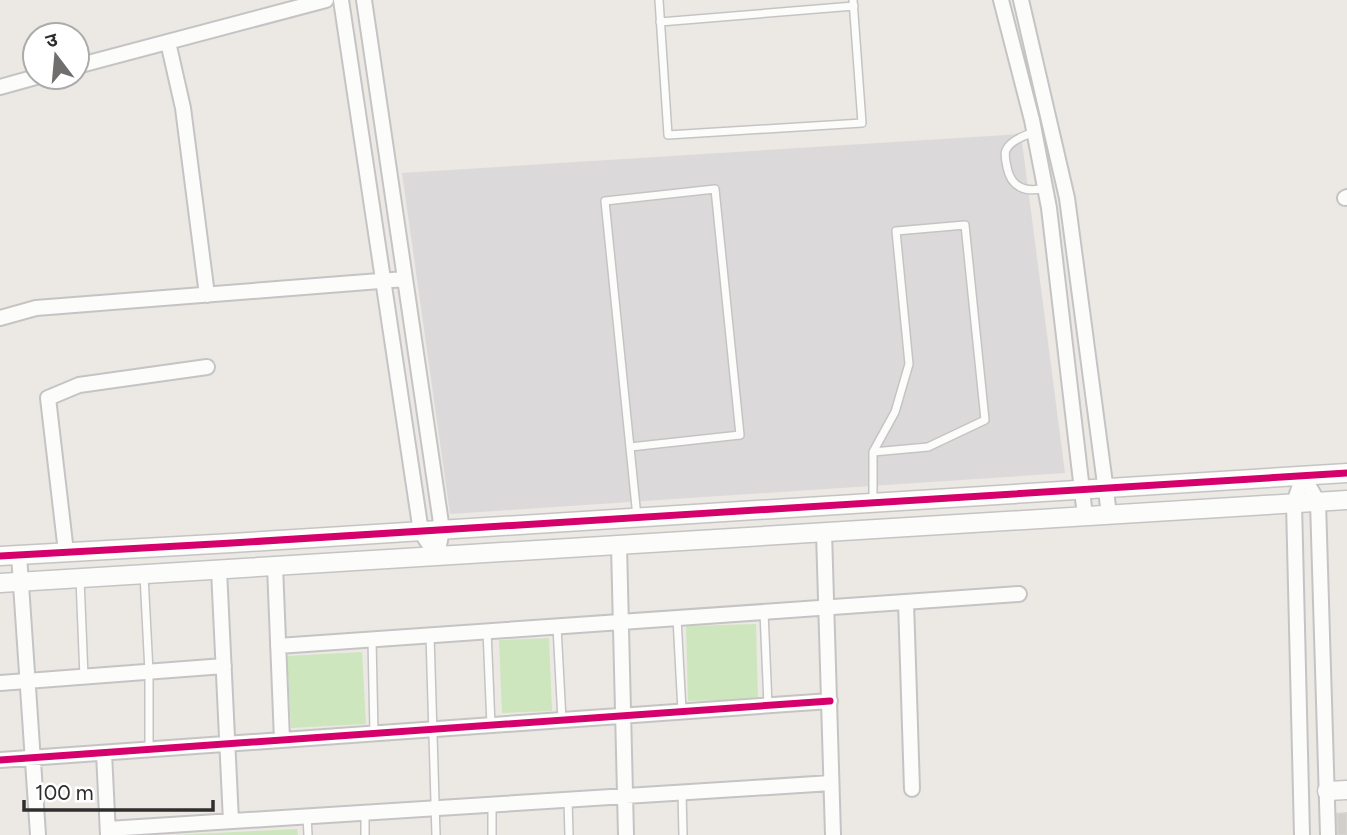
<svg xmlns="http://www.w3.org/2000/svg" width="1347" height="835" viewBox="0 0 1347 835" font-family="Figtree,'Noto Sans Devanagari',sans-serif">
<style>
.industrial{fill:#dcd9db}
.green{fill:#cee6be}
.building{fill:#d1cecb;stroke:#d7d4d0;stroke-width:2}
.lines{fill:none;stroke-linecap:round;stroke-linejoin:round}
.service-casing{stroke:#c5c4c5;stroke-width:10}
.minor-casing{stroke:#c5c4c5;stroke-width:18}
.tertiary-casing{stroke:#c5c4c5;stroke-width:21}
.service{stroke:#fcfcfb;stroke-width:7}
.minor{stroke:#fcfcfb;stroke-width:14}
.tertiary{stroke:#fcfcfb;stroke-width:18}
.cycleway-casing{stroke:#fff;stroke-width:11}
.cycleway{stroke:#d6006c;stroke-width:7}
</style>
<rect width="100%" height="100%" fill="#ece8e4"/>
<path class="industrial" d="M 1021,134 L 1065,473 L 450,514 L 402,173 Z"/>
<path class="green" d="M 756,624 L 758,699 L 688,701 L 686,626 Z
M 549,638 L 552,711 L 502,713 L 499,640 Z
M 362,652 L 366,724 L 291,728 L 287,656 Z
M 297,829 L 298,835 L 174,835 Z"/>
<path class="building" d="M 1347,813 L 1347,835 L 1338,835 L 1337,814 Z"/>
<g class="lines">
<g class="service-casing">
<path id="service" d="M 659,0 L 668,135 L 862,123 L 853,0
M 660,22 L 854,6
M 1034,132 C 1024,136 1011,140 1006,150 C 1004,155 1006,162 1007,167 C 1011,188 1026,193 1045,188
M 630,447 L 740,435 L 715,189 L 605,201 L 637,517
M 873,502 L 873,452 L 895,412 L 909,364 L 896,231 L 965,225 L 985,420 L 928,447 L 873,452
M 144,575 L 149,672 L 149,750
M 80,579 L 84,677
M 764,612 L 768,705
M 677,618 L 682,711
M 557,627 L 562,720
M 487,631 L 491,725
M 430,635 L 436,835
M 372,640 L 374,733
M 682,792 L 683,835
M 568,800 L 569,835
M 492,805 L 492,835
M 365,813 L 365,835
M 307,816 L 308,835"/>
</g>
<g class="minor-casing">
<path id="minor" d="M 341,0 L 421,532 L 437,556
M 364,0 L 442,530 L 437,556
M 1001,0 L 1032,120 L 1049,208 L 1085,516
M 1021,0 L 1067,198 L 1109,514
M 168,42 L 183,108 L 207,295
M 77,66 L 326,0
M 0,87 L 36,77
M 1345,198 L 1347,197
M 0,318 L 36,308 L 405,279
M 1303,476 L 1318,502 L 1328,835
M 824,532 L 833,835
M 619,545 L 626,835
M 66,552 L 48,398 L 79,385 L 207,367
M 19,555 L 38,835
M 275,566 L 282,740
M 219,570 L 231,821
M 906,602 L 912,789
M 278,646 L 1019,594
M 0,683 L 224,666
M 104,753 L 108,835
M 0,760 L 830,701
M 108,829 L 831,783
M 1302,835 L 1294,503 L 1303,476"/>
</g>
<g class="tertiary-casing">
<path id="tertiary" d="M 0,556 L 232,543 L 1347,473
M 0,583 L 1347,500
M 1327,791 L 1347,790"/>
</g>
<use href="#service" class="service"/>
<use href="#minor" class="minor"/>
<use href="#tertiary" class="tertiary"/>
<g class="cycleway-casing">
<path id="cycleway" d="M 0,556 L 232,543 L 1347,473
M 0,760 L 830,701"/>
</g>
<use href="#cycleway" class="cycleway"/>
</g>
<g transform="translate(56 56) rotate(344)"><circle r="33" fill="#ffffff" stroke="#ababab" stroke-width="2"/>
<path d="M0-5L12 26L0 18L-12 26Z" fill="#706f6e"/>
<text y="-10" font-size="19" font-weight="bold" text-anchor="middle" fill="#2e2e2e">उ</text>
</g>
<path d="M24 800v10h189v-10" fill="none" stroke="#2e2e2e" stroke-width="3.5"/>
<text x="35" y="800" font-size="21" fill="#2e2e2e" stroke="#ffffff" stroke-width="5" paint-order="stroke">100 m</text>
</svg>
